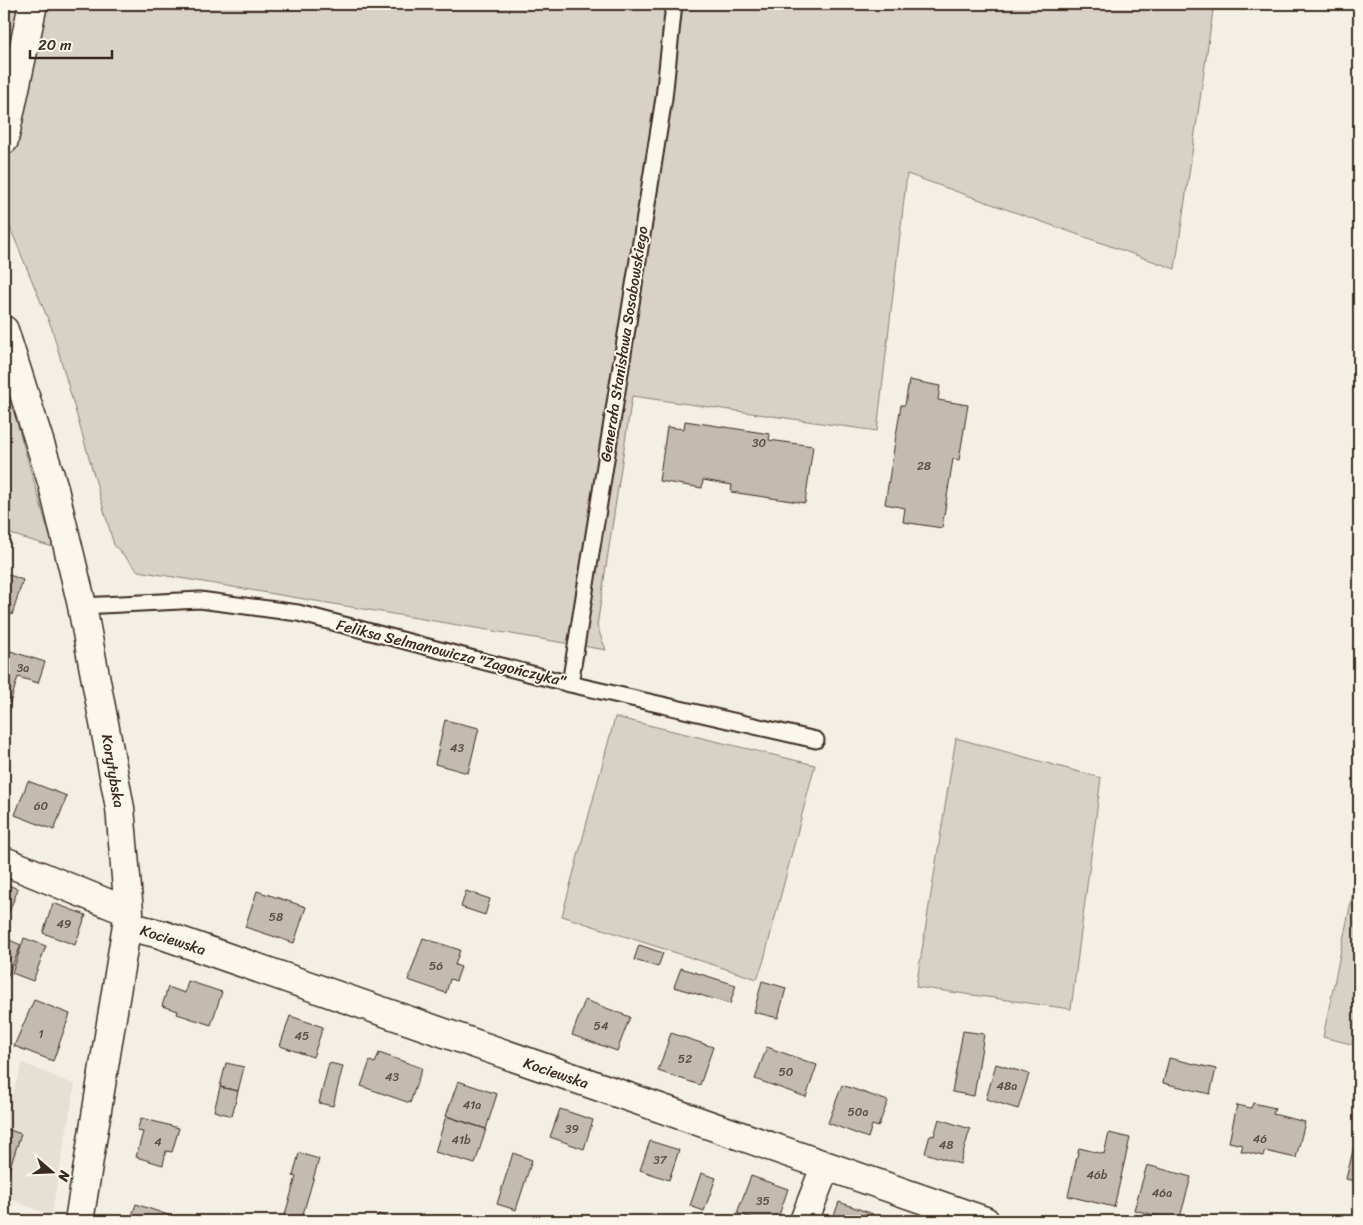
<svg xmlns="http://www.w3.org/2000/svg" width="1363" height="1225" viewBox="0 0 1363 1225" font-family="Sriracha,sans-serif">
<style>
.built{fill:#e5dfd4}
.green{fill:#d8d1c6;stroke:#8a7e72}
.building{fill:#c3bbb0;stroke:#3b2a1e}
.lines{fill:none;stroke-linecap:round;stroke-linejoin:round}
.service-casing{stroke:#3b2a1e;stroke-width:19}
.minor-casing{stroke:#3b2a1e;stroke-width:31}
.service{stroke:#fbf7ec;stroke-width:15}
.minor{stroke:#fbf7ec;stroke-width:28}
.labels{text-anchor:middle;stroke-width:4;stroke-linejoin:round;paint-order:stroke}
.number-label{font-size:12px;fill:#5d4e42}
.street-label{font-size:15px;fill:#3b2a1e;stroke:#fbf7ec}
</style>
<rect width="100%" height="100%" fill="#f3efe4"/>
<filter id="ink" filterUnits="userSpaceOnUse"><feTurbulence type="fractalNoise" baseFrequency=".02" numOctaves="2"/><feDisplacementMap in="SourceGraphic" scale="10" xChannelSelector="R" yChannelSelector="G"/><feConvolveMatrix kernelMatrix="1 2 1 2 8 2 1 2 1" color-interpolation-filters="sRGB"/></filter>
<g filter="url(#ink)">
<path class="built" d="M 23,1063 L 75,1085 L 51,1216 L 4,1196 L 4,1118 Z"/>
<path class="green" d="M 9,4 L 1214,4 L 1175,269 L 907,174 L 877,431 L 632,396 L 597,626 L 606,650 L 138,571 L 114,545 L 52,329 L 4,213 L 4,32 Z
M 4,378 L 10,399 L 53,547 L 4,532 Z
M 615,717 L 815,765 L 763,963 L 757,979 L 562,916 Z
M 956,738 L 1101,778 L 1071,1009 L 916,987 Z
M 1359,863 L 1359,1046 L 1323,1037 Z"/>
<path class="building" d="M 909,380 L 940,386 L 938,400 L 968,405 L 959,460 L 953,459 L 942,528 L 903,522 L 905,508 L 885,504 L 901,405 L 905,405 Z
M 685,421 L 770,434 L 769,440 L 813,446 L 805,503 L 731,492 L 732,485 L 703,480 L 702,488 L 659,481 L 667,427 L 684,429 Z
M 4,573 L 23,580 L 12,615 L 4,612 Z
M 4,649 L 45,662 L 38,683 L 18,677 L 10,703 L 4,701 Z
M 445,720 L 479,728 L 468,773 L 435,764 Z
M 28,781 L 67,796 L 54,830 L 15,815 Z
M 4,883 L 18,889 L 7,917 L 4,915 Z
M 257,891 L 306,907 L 294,943 L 245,927 Z
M 466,891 L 490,899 L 485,915 L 461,907 Z
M 53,903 L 86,915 L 75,945 L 43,933 Z
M 24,938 L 46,946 L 33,981 L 12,973 Z
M 423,938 L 460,950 L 455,965 L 461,967 L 456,981 L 450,979 L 446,993 L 408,980 Z
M 7,939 L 21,945 L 7,978 L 4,976 L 4,948 Z
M 639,945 L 663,953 L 658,967 L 634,960 Z
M 681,968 L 736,985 L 730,1004 L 674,987 Z
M 188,981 L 222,992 L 211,1025 L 177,1014 L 178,1011 L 162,1006 L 168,987 L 185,993 Z
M 762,981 L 786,988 L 778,1018 L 754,1012 Z
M 34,1000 L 70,1014 L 53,1061 L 14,1046 Z
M 585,1000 L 630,1017 L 617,1051 L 572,1035 Z
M 290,1016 L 323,1027 L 313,1057 L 280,1046 Z
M 963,1031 L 984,1034 L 974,1096 L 952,1092 Z
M 671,1033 L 713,1047 L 700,1085 L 658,1071 Z
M 767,1047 L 817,1065 L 806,1097 L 755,1079 Z
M 379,1053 L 422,1068 L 410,1103 L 361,1086 L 370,1061 L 375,1063 Z
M 1169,1058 L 1216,1069 L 1210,1094 L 1163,1083 Z
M 226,1063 L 244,1067 L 238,1091 L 220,1087 Z
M 329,1063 L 343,1066 L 333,1106 L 319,1103 Z
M 996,1064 L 1029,1074 L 1018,1109 L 986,1099 Z
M 458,1081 L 497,1094 L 486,1129 L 446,1116 Z
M 842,1085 L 888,1101 L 878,1127 L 872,1125 L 868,1138 L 828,1123 Z
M 220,1087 L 238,1091 L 232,1116 L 214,1111 Z
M 1253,1103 L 1275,1108 L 1273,1114 L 1305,1122 L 1296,1158 L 1265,1151 L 1263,1156 L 1241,1151 L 1243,1145 L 1229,1142 L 1237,1105 L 1251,1108 Z
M 560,1109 L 593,1120 L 584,1149 L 550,1137 Z
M 446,1116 L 486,1129 L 475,1164 L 435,1152 Z
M 141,1118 L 179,1128 L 172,1152 L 166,1151 L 163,1165 L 136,1157 L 143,1132 L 137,1131 Z
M 939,1119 L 970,1129 L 960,1164 L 925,1153 L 930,1135 L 934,1136 Z
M 4,1128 L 21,1134 L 4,1185 Z
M 1109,1133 L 1130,1138 L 1114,1207 L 1068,1196 L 1079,1148 L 1104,1154 Z
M 650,1141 L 679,1150 L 669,1180 L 640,1170 Z
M 1355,1142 L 1359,1143 L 1359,1182 L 1346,1179 Z
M 299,1153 L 319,1159 L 301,1221 L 283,1221 L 296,1177 L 293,1176 Z
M 513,1153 L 532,1160 L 516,1210 L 497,1204 Z
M 1147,1165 L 1191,1177 L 1179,1221 L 1134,1210 Z
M 701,1173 L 716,1178 L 704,1211 L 690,1206 Z
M 751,1176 L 788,1189 L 777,1221 L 761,1221 L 737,1213 Z
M 839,1202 L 873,1214 L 870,1221 L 832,1221 Z
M 136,1204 L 171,1216 L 169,1221 L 130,1221 Z
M 378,1214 L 396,1220 L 396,1221 L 375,1221 Z
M 1302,1216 L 1323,1221 L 1301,1221 Z"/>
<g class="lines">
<g class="service-casing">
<path id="service" d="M 82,606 L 200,600 L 298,613 L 570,684 L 816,740
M 570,684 L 664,98 L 674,4"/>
</g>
<g class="minor-casing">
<path id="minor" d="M 4,140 L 33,4
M 4,330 L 53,485 L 81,601 L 120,808 L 129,912 L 79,1221
M 4,861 L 129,912
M 127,926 L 160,934 L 985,1221
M 804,1221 L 825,1167"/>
</g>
<use href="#service" class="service"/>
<use href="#minor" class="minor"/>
</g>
</g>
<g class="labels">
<g class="number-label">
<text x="759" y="447">30</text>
<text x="924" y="470">28</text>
<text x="23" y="672">3a</text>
<text x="457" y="752">43</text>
<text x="41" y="810">60</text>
<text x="276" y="921">58</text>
<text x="64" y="928">49</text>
<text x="436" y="970">56</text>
<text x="601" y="1030">54</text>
<text x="41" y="1038">1</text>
<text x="302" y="1040">45</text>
<text x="685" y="1063">52</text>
<text x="786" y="1076">50</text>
<text x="392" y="1081">43</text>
<text x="1007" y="1090">48a</text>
<text x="472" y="1109">41a</text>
<text x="858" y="1116">50a</text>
<text x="572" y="1133">39</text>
<text x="1260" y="1143">46</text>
<text x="461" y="1144">41b</text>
<text x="158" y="1146">4</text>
<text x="946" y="1149">48</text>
<text x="660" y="1164">37</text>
<text x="1097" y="1179">46b</text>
<text x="1162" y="1197">46a</text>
<text x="763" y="1205">35</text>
</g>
<g class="street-label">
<text transform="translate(624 344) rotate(-81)" y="5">Generała Stanisława Sosabowskiego</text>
<text transform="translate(451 653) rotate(14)" y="5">Feliksa Selmanowicza "Zagończyka"</text>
<text transform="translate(113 771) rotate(80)" y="5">Korytybska</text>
<text transform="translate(173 940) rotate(18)" y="5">Kociewska</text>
<text transform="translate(556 1073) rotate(19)" y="5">Kociewska</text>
</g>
</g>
<rect width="1363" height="1225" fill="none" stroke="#fbf7ec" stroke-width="20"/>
<rect x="10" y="10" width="1343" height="1205" fill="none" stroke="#3b2a1e" stroke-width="2" filter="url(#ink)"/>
<g transform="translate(52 1172) rotate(109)" stroke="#fbf7ec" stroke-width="4" paint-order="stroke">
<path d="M0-4L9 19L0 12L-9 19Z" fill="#3b2a1e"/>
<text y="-8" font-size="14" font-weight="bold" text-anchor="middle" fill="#3b2a1e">N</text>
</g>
<path d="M30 50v8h82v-8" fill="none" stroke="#3b2a1e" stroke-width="2.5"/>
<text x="38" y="50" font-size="15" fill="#3b2a1e" stroke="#fbf7ec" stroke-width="4" paint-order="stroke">20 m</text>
</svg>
